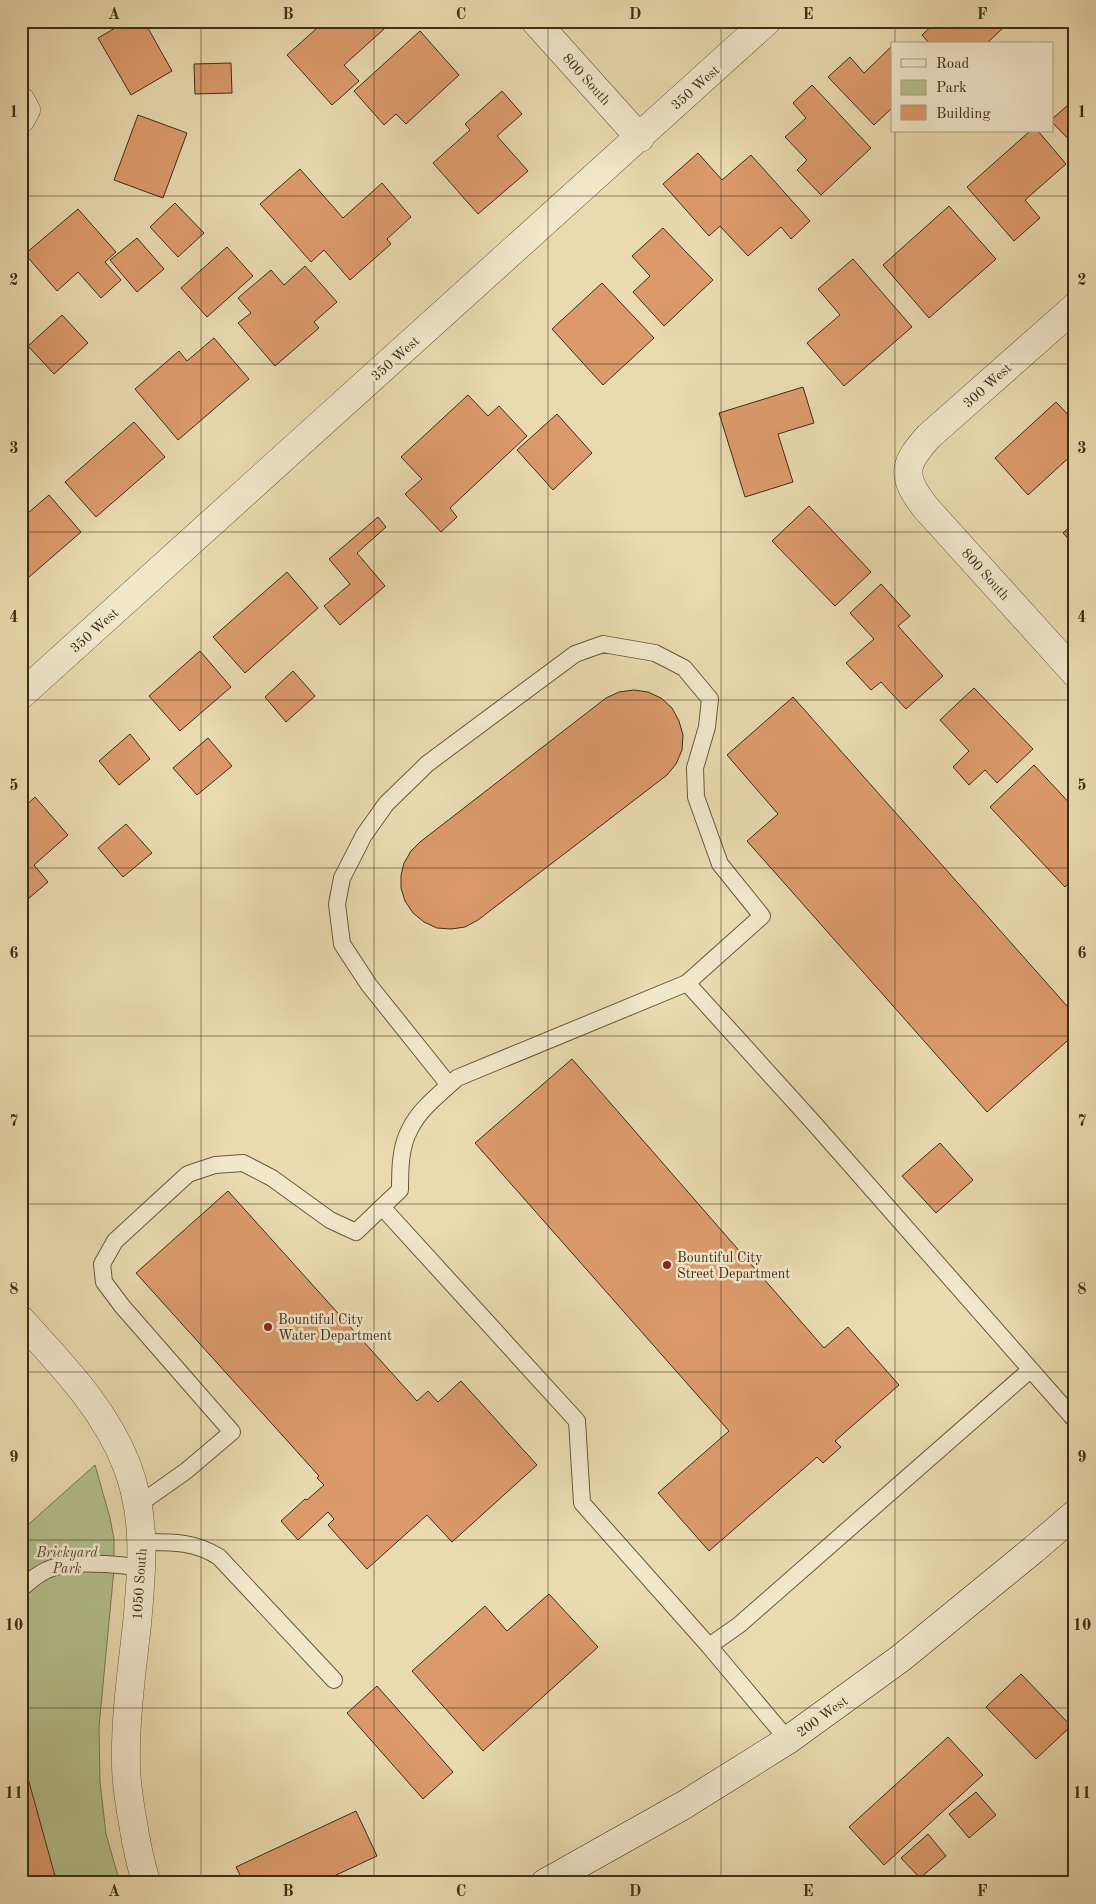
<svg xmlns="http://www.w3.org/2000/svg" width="1096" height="1904" viewBox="0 0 1096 1904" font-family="'Old Standard TT',serif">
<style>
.green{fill:#b3c08d;stroke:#787753}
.building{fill:#dc9a6c;stroke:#3d2e19}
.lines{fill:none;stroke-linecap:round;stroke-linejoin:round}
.lane-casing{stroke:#68593e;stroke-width:18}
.street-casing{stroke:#68593e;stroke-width:29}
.secondary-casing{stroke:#3d2e19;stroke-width:29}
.lane{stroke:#f1e7cb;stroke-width:16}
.street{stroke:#f1e7cb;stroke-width:28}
.secondary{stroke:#f1e7cb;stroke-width:28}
.grid{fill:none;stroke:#3d2e19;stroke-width:1;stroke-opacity:0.55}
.poi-dot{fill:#8f2418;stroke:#f1e7cb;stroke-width:2}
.labels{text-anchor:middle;stroke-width:5;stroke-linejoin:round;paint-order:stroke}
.street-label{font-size:14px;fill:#3d2e19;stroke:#f1e7cb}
.poi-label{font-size:14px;fill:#3d2e19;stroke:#f1e7cb;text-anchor:start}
.park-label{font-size:14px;font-style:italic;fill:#554b30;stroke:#f1e7cb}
.neatline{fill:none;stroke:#3d2e19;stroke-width:2}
.grid-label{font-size:16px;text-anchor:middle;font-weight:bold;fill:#3d2e19}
</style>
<rect width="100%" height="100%" fill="#e9daaf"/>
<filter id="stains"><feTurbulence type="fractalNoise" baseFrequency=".004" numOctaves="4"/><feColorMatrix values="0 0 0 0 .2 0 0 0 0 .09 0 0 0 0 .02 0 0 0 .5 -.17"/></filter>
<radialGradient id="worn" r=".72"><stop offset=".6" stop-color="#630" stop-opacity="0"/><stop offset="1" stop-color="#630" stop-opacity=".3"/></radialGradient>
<path class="green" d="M 95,1465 L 110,1518 L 114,1539 L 114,1569 L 99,1727 L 100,1782 L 106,1834 L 120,1883 L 21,1883 L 21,1531 Z"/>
<path class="building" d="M 127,21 L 144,21 L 172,71 L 131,95 L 98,38 Z
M 309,21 L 393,21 L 344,65 L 359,81 L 332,105 L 287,55 L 316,29 Z
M 937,21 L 998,21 L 1004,27 L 986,44 L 930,44 L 922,35 Z
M 420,31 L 459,75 L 406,124 L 396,114 L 384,125 L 354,91 Z
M 892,46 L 892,108 L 874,125 L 828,77 L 850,57 L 864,73 Z
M 231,63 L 232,93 L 195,94 L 194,64 Z
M 812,85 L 871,148 L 821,195 L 797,170 L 807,160 L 785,137 L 806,118 L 793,103 Z
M 502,91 L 522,114 L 497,136 L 528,171 L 478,214 L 433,163 L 470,130 L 465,124 Z
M 1075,99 L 1075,146 L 1052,122 L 1052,119 Z
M 138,115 L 187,133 L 163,198 L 114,180 Z
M 1030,131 L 1038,131 L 1066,164 L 1025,200 L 1040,218 L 1014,241 L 967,187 Z
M 698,153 L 722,180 L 751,155 L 810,221 L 791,239 L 781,227 L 748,256 L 720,226 L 709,236 L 663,184 Z
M 300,169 L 343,218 L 382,183 L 411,217 L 387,239 L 391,244 L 350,280 L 324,250 L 311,262 L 260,204 Z
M 175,203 L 204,233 L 178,257 L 150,227 Z
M 949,206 L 996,259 L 929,318 L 883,265 Z
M 78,209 L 116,252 L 105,262 L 121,280 L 101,298 L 78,272 L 57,291 L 25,254 Z
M 663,228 L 713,280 L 664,326 L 633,292 L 650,276 L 632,256 Z
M 137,238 L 164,269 L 137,292 L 110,260 Z
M 227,247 L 253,276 L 207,317 L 181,288 Z
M 853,259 L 912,327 L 844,386 L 807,343 L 840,315 L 818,289 Z
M 305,266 L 337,302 L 314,322 L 319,328 L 275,366 L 238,323 L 251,313 L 238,298 L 271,270 L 284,285 Z
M 602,283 L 654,338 L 603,385 L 552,329 Z
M 62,315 L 88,343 L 54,374 L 28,346 Z
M 214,338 L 249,379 L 178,440 L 135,389 L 179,351 L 187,361 Z
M 803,387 L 814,423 L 778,434 L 793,482 L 745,497 L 719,413 Z
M 468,395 L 488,416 L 499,406 L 527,436 L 450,508 L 457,517 L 441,532 L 405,494 L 422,479 L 401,457 Z
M 1056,402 L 1075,422 L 1075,452 L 1028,495 L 995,458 Z
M 557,414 L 592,453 L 553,490 L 517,450 Z
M 134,422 L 165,457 L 96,517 L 65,482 Z
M 49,495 L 81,532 L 21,584 L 21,519 Z
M 809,506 L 871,572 L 835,606 L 772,541 Z
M 378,517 L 386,527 L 357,553 L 385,586 L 340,625 L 324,606 L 350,584 L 329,559 Z
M 1075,522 L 1075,546 L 1063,533 Z
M 287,572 L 318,608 L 245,673 L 213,637 Z
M 881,584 L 910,616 L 898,626 L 943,676 L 906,709 L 881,682 L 871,690 L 846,663 L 874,639 L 850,613 Z
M 200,651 L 231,687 L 180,731 L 149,696 Z
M 293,671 L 315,696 L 286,722 L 265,697 Z
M 974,688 L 1033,749 L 997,783 L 985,770 L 969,785 L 953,767 L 969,751 L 940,720 Z
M 634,690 L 648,692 L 661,698 L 672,708 L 679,721 L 683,735 L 682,750 L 676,764 L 667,775 L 478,920 L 465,927 L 451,929 L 437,928 L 424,922 L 413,913 L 405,901 L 401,888 L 401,875 L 404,863 L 411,851 L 420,842 L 606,698 L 619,692 Z
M 793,697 L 1075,1015 L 1075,1034 L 987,1112 L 747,841 L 778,814 L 727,755 Z
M 130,734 L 150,759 L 119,785 L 99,761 Z
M 208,738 L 232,766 L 197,795 L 173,768 Z
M 1034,765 L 1075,809 L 1075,877 L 1065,887 L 990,807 Z
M 35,797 L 68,835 L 34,865 L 48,882 L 21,905 L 21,810 Z
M 126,824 L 152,853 L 123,877 L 98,848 Z
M 572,1059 L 824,1348 L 848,1327 L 899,1385 L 835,1441 L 841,1447 L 823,1463 L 817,1457 L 709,1551 L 658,1493 L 729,1431 L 475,1143 Z
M 940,1143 L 973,1180 L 936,1213 L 902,1176 Z
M 228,1191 L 417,1401 L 428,1391 L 438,1402 L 461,1381 L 537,1465 L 452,1542 L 427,1515 L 367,1569 L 328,1525 L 334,1519 L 328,1512 L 298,1540 L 281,1521 L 305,1499 L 307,1500 L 324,1485 L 317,1478 L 319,1476 L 136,1273 Z
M 549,1594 L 598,1647 L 483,1751 L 412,1671 L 485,1606 L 507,1631 Z
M 1075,1632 L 1075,1644 L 1069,1637 Z
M 1021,1674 L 1071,1726 L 1036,1759 L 986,1707 Z
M 377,1686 L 453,1772 L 423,1799 L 347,1713 Z
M 948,1737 L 983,1775 L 884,1865 L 849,1827 Z
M 21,1753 L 55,1876 L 29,1883 L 21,1883 Z
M 976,1792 L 996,1815 L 969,1838 L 949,1814 Z
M 356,1811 L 377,1856 L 319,1883 L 244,1883 L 236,1867 Z
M 928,1834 L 946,1856 L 920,1878 L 901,1858 Z"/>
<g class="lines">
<g class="lane-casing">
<path id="lane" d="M 687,983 L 812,1121 L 1075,1420
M 449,1085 L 369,985 L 342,944 L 337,904 L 342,878 L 364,835 L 386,804 L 427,764 L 575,654 L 603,644 L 655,653 L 684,668 L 710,699 L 707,727 L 695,768 L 696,797 L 720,864 L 762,916 L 687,983 L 457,1078 C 441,1093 420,1108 410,1129 C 400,1147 400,1170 400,1190 L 382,1207 L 577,1421 L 582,1503 L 709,1646 L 788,1740
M 138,1505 L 186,1471 L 232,1432 L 122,1306 L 104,1282 L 102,1264 L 115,1241 L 188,1174 L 215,1165 L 243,1163 L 272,1178 L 330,1220 L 356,1232 L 382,1207
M 142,1542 C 170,1542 195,1541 219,1557 L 334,1680
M 21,1589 C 29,1582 37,1574 47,1570 C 72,1559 114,1565 141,1567
M 709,1646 L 739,1625 L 1030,1370"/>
</g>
<g class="street-casing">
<path id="street" d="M 535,21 L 640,138
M 21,101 L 26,110 L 21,119
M 1075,307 L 929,436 C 903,465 901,475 925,507 L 1075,673
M 21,695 L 767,21
M 21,1320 C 62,1365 105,1409 127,1466 C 147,1518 142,1570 137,1624 C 132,1670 125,1717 126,1764 C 126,1788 131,1811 135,1835 C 138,1851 141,1868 147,1883"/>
</g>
<g class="secondary-casing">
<path id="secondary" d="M 545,1883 L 684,1805 L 788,1740 L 901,1658 L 1033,1550 L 1075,1514"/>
</g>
<use href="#lane" class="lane"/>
<use href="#street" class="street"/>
<use href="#secondary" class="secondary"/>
</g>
<path class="grid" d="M 201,21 L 201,1883M 374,21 L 374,1883M 548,21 L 548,1883M 721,21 L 721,1883M 895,21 L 895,44M 895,131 L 895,1883M 21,196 L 1075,196M 21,364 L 1075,364M 21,532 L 1075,532M 21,700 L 1075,700M 21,868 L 1075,868M 21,1036 L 1075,1036M 21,1204 L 1075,1204M 21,1372 L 1075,1372M 21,1540 L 1075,1540M 21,1708 L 1075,1708"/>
<g class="poi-dot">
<circle cx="667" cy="1265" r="5"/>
<circle cx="268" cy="1327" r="5"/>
</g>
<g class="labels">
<g class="street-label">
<text transform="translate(587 79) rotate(48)" y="5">800 South</text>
<text transform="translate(695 87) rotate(-42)" y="5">350 West</text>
<text transform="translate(395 358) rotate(-42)" y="5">350 West</text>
<text transform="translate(987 385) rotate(-42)" y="5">300 West</text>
<text transform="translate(986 574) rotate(48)" y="5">800 South</text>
<text transform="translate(94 630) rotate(-42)" y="5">350 West</text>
<text transform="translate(139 1584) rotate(-86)" y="5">1050 South</text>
<text transform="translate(822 1716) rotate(-36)" y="5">200 West</text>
</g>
<g class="poi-label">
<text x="677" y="1262">Bountiful City<tspan x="677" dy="16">Street Department</tspan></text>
<text x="278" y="1324">Bountiful City<tspan x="278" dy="16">Water Department</tspan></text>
</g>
<g class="park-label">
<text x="67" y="1557">Brickyard<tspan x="67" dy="16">Park</tspan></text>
</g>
</g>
<rect width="1096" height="1904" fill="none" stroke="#e9daaf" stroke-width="55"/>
<rect x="891" y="42" width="162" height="90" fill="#f1e7cb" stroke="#a99d84"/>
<rect x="901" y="59" width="25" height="8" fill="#f1e7cb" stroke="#a99d84"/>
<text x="936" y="68" font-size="15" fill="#3d2e19">Road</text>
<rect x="901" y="80" width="25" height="15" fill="#b3c08d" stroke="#a99d84"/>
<text x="936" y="92" font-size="15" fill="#3d2e19">Park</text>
<rect x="901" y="105" width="25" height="15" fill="#dc9a6c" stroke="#a99d84"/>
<text x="936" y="118" font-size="15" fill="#3d2e19">Building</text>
<rect x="28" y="28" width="1040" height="1848" class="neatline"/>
<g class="grid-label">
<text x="114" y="19">A</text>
<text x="288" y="19">B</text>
<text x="461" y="19">C</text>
<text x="635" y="19">D</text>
<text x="808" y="19">E</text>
<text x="982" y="19">F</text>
<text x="14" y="117">1</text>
<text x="1082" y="117">1</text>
<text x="14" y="285">2</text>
<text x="1082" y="285">2</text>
<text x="14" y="453">3</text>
<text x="1082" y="453">3</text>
<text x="14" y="622">4</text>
<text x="1082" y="622">4</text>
<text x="14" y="790">5</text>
<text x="1082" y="790">5</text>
<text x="14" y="958">6</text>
<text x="1082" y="958">6</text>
<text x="14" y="1126">7</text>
<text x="1082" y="1126">7</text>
<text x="14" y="1294">8</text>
<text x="1082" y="1294">8</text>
<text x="14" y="1462">9</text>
<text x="1082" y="1462">9</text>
<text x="14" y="1630">10</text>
<text x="1082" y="1630">10</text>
<text x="14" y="1798">11</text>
<text x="1082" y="1798">11</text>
<text x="114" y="1896">A</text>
<text x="288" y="1896">B</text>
<text x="461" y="1896">C</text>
<text x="635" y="1896">D</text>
<text x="808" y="1896">E</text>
<text x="982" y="1896">F</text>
</g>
<rect width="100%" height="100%" filter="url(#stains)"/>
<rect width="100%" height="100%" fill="url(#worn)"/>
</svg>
